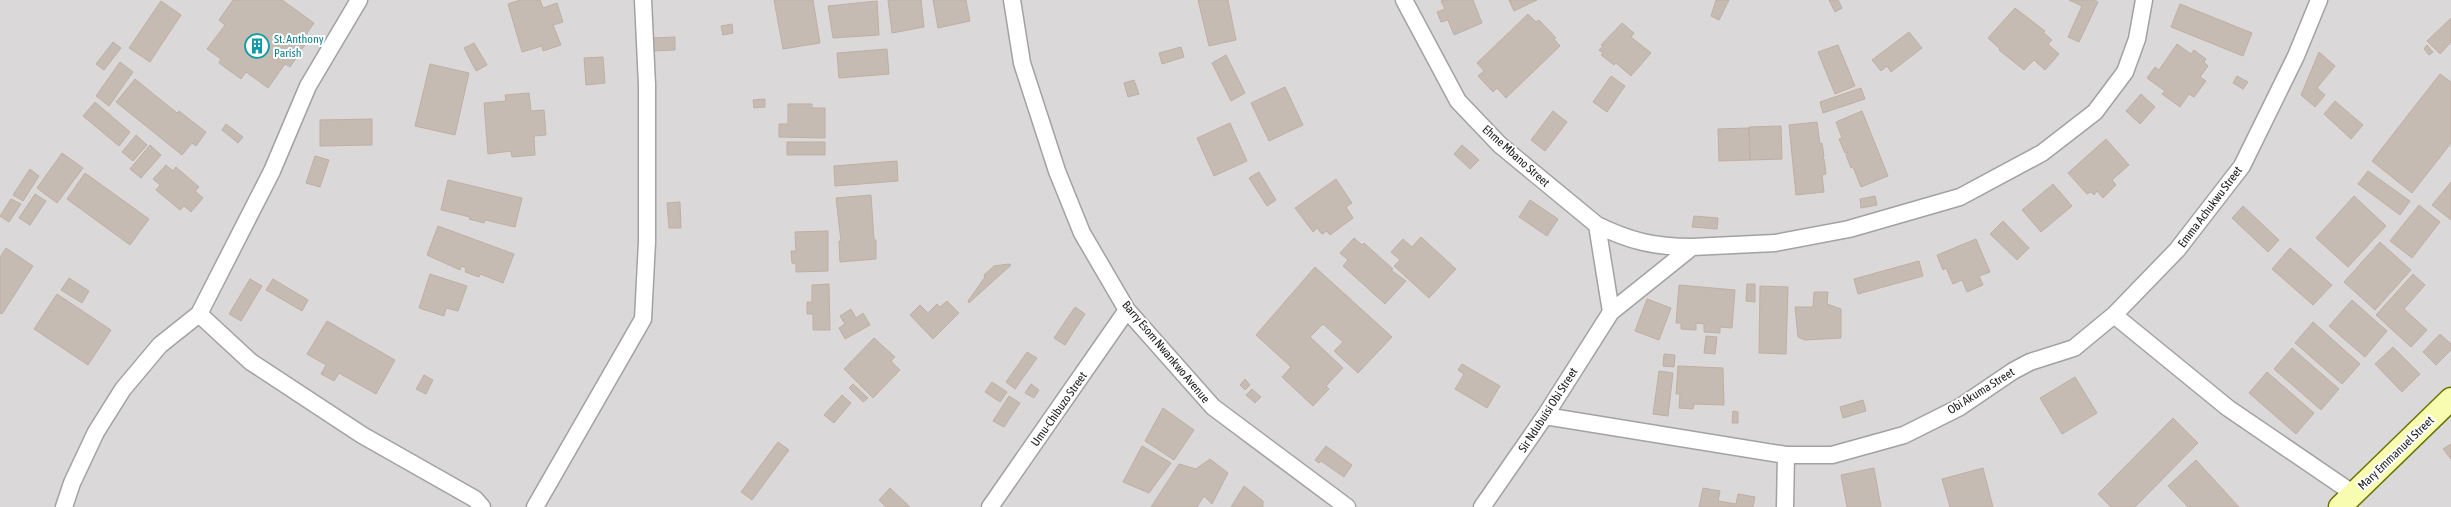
<svg xmlns="http://www.w3.org/2000/svg" width="2451" height="507" viewBox="0 0 2451 507" font-family="'Asap Condensed',sans-serif">
<style>
.residential{fill:#dad8d8}
.building{fill:#c5bbb3;stroke:#c0afa2}
.lines{fill:none;stroke-linecap:round;stroke-linejoin:round}
.street-casing{stroke:#a2a2a2;stroke-width:19}
.secondary-casing{stroke:#677500;stroke-width:25}
.street{stroke:#fff;stroke-width:16}
.secondary{stroke:#f7fcb0;stroke-width:22}
.labels{text-anchor:middle;stroke-width:4;stroke-linejoin:round;paint-order:stroke}
.culture-label{font-size:12px;fill:#0d838f;stroke:#fff;text-anchor:start}
.street-label{font-size:12px;fill:#1b1b1b;stroke:#fff}
</style>
<rect width="100%" height="100%" fill="#eee9e0"/>
<path class="residential" d="M 0,0 L 2451,0 L 2451,507 L 0,507 Z"/>
<path class="building" d="M 233,0 L 282,0 L 314,23 L 303,39 L 307,42 L 290,67 L 285,64 L 268,88 L 246,72 L 241,79 L 219,63 L 221,59 L 207,49 L 225,25 L 219,20 Z
M 520,0 L 540,0 L 543,8 L 557,3 L 563,22 L 553,25 L 561,45 L 543,51 L 542,46 L 522,52 L 508,4 Z
M 774,0 L 813,0 L 820,43 L 783,49 Z
M 888,0 L 921,0 L 924,27 L 892,33 Z
M 933,0 L 966,0 L 970,21 L 938,28 Z
M 1198,0 L 1228,0 L 1236,40 L 1209,46 Z
M 1444,0 L 1473,0 L 1482,23 L 1454,35 L 1448,20 L 1441,22 L 1437,12 L 1445,9 L 1441,1 Z
M 1509,0 L 1537,0 L 1514,11 Z
M 1716,0 L 1729,0 L 1719,20 L 1711,16 Z
M 1829,0 L 1838,0 L 1842,8 L 1835,12 Z
M 2094,0 L 2098,2 L 2079,42 L 2068,37 L 2082,6 L 2069,0 Z
M 161,1 L 181,15 L 150,62 L 129,48 Z
M 877,1 L 879,35 L 833,38 L 828,6 Z
M 2180,4 L 2252,33 L 2243,56 L 2171,27 Z
M 2015,8 L 2045,31 L 2043,32 L 2052,40 L 2048,44 L 2059,54 L 2045,70 L 2034,60 L 2024,70 L 1999,50 L 2000,49 L 1988,38 Z
M 1528,14 L 1536,22 L 1539,20 L 1556,38 L 1554,39 L 1560,46 L 1506,98 L 1497,88 L 1493,92 L 1478,76 L 1484,71 L 1477,63 Z
M 2451,18 L 2451,42 L 2440,54 L 2427,41 Z
M 1622,23 L 1634,33 L 1631,37 L 1651,53 L 1631,76 L 1616,63 L 1614,65 L 1601,55 L 1603,53 L 1599,50 L 1603,46 L 1601,45 Z
M 732,24 L 733,33 L 723,35 L 721,26 Z
M 1909,32 L 1922,48 L 1891,72 L 1887,66 L 1881,71 L 1872,60 Z
M 675,37 L 675,50 L 653,51 L 652,38 Z
M 113,42 L 121,48 L 104,70 L 96,64 Z
M 474,43 L 487,65 L 476,71 L 464,48 Z
M 2177,44 L 2191,54 L 2194,50 L 2206,59 L 2204,62 L 2208,66 L 2200,77 L 2206,81 L 2194,97 L 2189,94 L 2180,107 L 2162,94 L 2165,91 L 2147,78 L 2155,67 L 2159,70 Z
M 1838,45 L 1855,86 L 1835,94 L 1818,52 Z
M 2427,45 L 2433,52 L 2429,55 L 2424,49 Z
M 1181,47 L 1184,57 L 1162,64 L 1159,53 Z
M 887,49 L 889,74 L 839,78 L 837,53 Z
M 2319,52 L 2335,66 L 2317,88 L 2325,95 L 2315,107 L 2301,95 Z
M 1226,55 L 1245,93 L 1231,101 L 1212,63 Z
M 603,57 L 605,83 L 586,85 L 584,58 Z
M 120,62 L 133,72 L 109,106 L 96,96 Z
M 430,64 L 469,73 L 455,135 L 415,126 Z
M 2440,74 L 2451,82 L 2451,143 L 2412,193 L 2372,161 Z
M 1611,76 L 1625,86 L 1607,112 L 1593,102 Z
M 2237,76 L 2248,82 L 2243,89 L 2233,83 Z
M 135,79 L 177,113 L 179,111 L 206,132 L 196,146 L 192,143 L 182,155 L 116,102 Z
M 1134,80 L 1139,94 L 1128,97 L 1124,83 Z
M 1285,87 L 1303,125 L 1269,141 L 1251,103 Z
M 1861,88 L 1865,99 L 1823,113 L 1820,102 Z
M 529,93 L 531,111 L 544,110 L 546,135 L 534,136 L 535,155 L 512,157 L 511,151 L 488,154 L 484,103 L 506,101 L 505,95 Z
M 2141,94 L 2155,107 L 2140,124 L 2126,111 Z
M 765,99 L 765,107 L 754,108 L 753,100 Z
M 2335,101 L 2363,125 L 2351,139 L 2324,114 Z
M 95,102 L 130,132 L 119,146 L 83,116 Z
M 788,104 L 812,104 L 812,108 L 825,108 L 825,138 L 779,137 L 779,124 L 788,124 Z
M 1553,111 L 1567,122 L 1545,151 L 1531,140 Z
M 1862,111 L 1888,176 L 1861,187 L 1853,167 L 1851,168 L 1846,155 L 1848,152 L 1845,153 L 1839,139 L 1842,138 L 1836,122 Z
M 372,119 L 372,145 L 320,146 L 320,120 Z
M 1817,122 L 1820,144 L 1822,143 L 1824,157 L 1821,159 L 1824,159 L 1826,174 L 1822,175 L 1824,192 L 1796,195 L 1789,125 Z
M 1230,123 L 1247,161 L 1214,176 L 1197,138 Z
M 226,124 L 243,137 L 238,143 L 222,130 Z
M 1781,126 L 1782,159 L 1750,160 L 1749,127 Z
M 1749,128 L 1750,160 L 1719,161 L 1718,129 Z
M 136,135 L 147,145 L 133,161 L 122,152 Z
M 2106,139 L 2129,165 L 2112,180 L 2116,185 L 2103,198 L 2097,191 L 2094,195 L 2091,192 L 2087,194 L 2068,173 Z
M 787,142 L 825,142 L 825,155 L 787,155 Z
M 150,145 L 161,155 L 141,178 L 130,169 Z
M 1462,145 L 1479,160 L 1470,169 L 1454,154 Z
M 62,153 L 83,168 L 57,203 L 37,188 Z
M 315,156 L 329,160 L 320,187 L 306,183 Z
M 897,161 L 898,181 L 835,186 L 834,166 Z
M 166,165 L 173,171 L 176,167 L 199,187 L 195,191 L 203,198 L 191,212 L 184,206 L 180,210 L 156,190 L 160,185 L 153,179 Z
M 30,169 L 39,176 L 23,201 L 13,195 Z
M 2368,171 L 2410,201 L 2400,215 L 2358,184 Z
M 1259,172 L 1276,200 L 1267,206 L 1249,178 Z
M 85,173 L 149,219 L 130,245 L 67,199 Z
M 1336,179 L 1352,203 L 1346,207 L 1353,218 L 1330,235 L 1327,231 L 1322,234 L 1317,228 L 1313,232 L 1295,208 Z
M 448,180 L 522,198 L 515,227 L 485,220 L 484,223 L 469,219 L 470,217 L 441,210 Z
M 2451,182 L 2451,220 L 2432,205 Z
M 2053,184 L 2072,206 L 2041,232 L 2022,210 Z
M 35,194 L 46,201 L 30,225 L 19,218 Z
M 871,195 L 874,240 L 876,240 L 876,259 L 840,262 L 839,241 L 841,241 L 836,198 Z
M 1875,196 L 1877,205 L 1861,208 L 1860,199 Z
M 2354,196 L 2386,226 L 2348,267 L 2316,238 Z
M 11,199 L 21,204 L 9,222 L 0,216 Z
M 1530,200 L 1558,219 L 1547,236 L 1519,217 Z
M 680,202 L 681,228 L 669,228 L 667,203 Z
M 2419,205 L 2440,222 L 2412,258 L 2390,241 Z
M 2243,206 L 2279,240 L 2268,252 L 2232,218 Z
M 1694,216 L 1718,218 L 1717,229 L 1692,227 Z
M 2003,221 L 2029,248 L 2017,260 L 1990,234 Z
M 438,226 L 514,254 L 503,283 L 480,274 L 479,277 L 465,272 L 466,268 L 461,266 L 460,270 L 427,255 Z
M 828,231 L 828,271 L 796,272 L 796,264 L 792,263 L 791,251 L 796,251 L 795,232 Z
M 1421,237 L 1456,269 L 1429,298 L 1394,266 L 1400,260 L 1391,252 L 1403,239 L 1412,247 Z
M 1354,238 L 1362,245 L 1364,243 L 1393,269 L 1391,270 L 1406,281 L 1385,304 L 1343,266 L 1348,260 L 1340,253 Z
M 1976,239 L 1990,272 L 1979,276 L 1983,285 L 1967,292 L 1962,280 L 1953,284 L 1946,268 L 1943,270 L 1937,255 Z
M 2380,242 L 2411,270 L 2375,310 L 2344,282 Z
M 6,248 L 33,266 L 2,314 L 0,313 L 0,257 Z
M 2290,248 L 2332,285 L 2313,305 L 2272,269 Z
M 1919,261 L 1923,276 L 1858,294 L 1854,279 Z
M 1009,264 L 1011,265 L 969,303 L 968,301 L 985,277 L 984,275 L 994,266 Z
M 1315,267 L 1392,337 L 1358,373 L 1334,351 L 1343,342 L 1323,324 L 1310,337 L 1343,368 L 1326,386 L 1329,389 L 1313,406 L 1282,377 L 1291,367 L 1256,335 Z
M 430,274 L 467,286 L 458,311 L 446,308 L 444,316 L 419,308 Z
M 2413,274 L 2425,285 L 2404,309 L 2427,330 L 2411,347 L 2376,315 Z
M 69,278 L 89,291 L 82,303 L 61,290 Z
M 250,279 L 262,286 L 241,321 L 229,314 Z
M 273,279 L 308,300 L 302,311 L 266,290 Z
M 829,284 L 830,330 L 813,330 L 813,314 L 807,314 L 807,302 L 812,302 L 812,285 Z
M 1747,284 L 1755,284 L 1755,302 L 1746,301 Z
M 1679,285 L 1735,290 L 1732,328 L 1720,327 L 1720,333 L 1704,332 L 1704,324 L 1696,323 L 1696,330 L 1681,329 L 1681,323 L 1676,323 Z
M 1760,286 L 1788,287 L 1786,354 L 1759,353 Z
M 1814,292 L 1828,292 L 1827,304 L 1841,309 L 1841,338 L 1805,340 L 1798,337 L 1795,307 L 1813,307 Z
M 57,294 L 111,330 L 88,365 L 34,329 Z
M 1647,299 L 1671,308 L 1659,340 L 1635,331 Z
M 2352,300 L 2387,331 L 2365,357 L 2329,326 Z
M 947,301 L 959,313 L 933,339 L 910,315 L 920,305 L 928,313 L 937,304 L 940,307 Z
M 1075,307 L 1085,314 L 1065,345 L 1054,338 Z
M 851,309 L 856,318 L 863,313 L 870,325 L 845,339 L 839,328 L 845,324 L 840,316 Z
M 327,321 L 395,360 L 376,394 L 339,373 L 334,381 L 321,374 L 326,365 L 307,354 Z
M 2313,322 L 2360,364 L 2342,384 L 2295,343 Z
M 2440,334 L 2451,344 L 2451,350 L 2436,365 L 2423,352 Z
M 1706,336 L 1717,337 L 1715,354 L 1704,353 Z
M 874,338 L 895,357 L 891,361 L 900,370 L 873,398 L 844,369 Z
M 2393,347 L 2420,374 L 2402,392 L 2375,364 Z
M 2292,348 L 2339,389 L 2321,410 L 2274,369 Z
M 1027,352 L 1037,358 L 1015,389 L 1006,382 Z
M 1664,354 L 1675,355 L 1674,367 L 1663,366 Z
M 1462,364 L 1500,386 L 1487,408 L 1455,389 L 1464,374 L 1458,370 Z
M 1678,366 L 1723,368 L 1724,405 L 1694,404 L 1693,409 L 1679,408 L 1680,394 L 1676,394 Z
M 1659,371 L 1673,373 L 1668,416 L 1653,414 Z
M 2267,372 L 2314,413 L 2296,434 L 2249,393 Z
M 424,375 L 433,380 L 426,394 L 416,389 Z
M 2075,377 L 2097,413 L 2062,434 L 2040,398 Z
M 1245,379 L 1250,385 L 1245,390 L 1240,385 Z
M 992,382 L 1007,392 L 1000,402 L 985,392 Z
M 853,384 L 868,398 L 863,402 L 849,388 Z
M 1031,384 L 1039,390 L 1034,398 L 1025,393 Z
M 1252,389 L 1261,397 L 1255,403 L 1246,395 Z
M 842,395 L 851,403 L 834,423 L 824,415 Z
M 1009,396 L 1020,403 L 1004,427 L 993,421 Z
M 1863,400 L 1866,411 L 1843,418 L 1840,407 Z
M 1163,408 L 1194,430 L 1174,460 L 1145,441 Z
M 1733,411 L 1738,412 L 1738,423 L 1732,423 Z
M 2173,418 L 2198,443 L 2135,507 L 2111,507 L 2098,494 Z
M 778,442 L 789,450 L 752,500 L 741,492 Z
M 2451,444 L 2451,459 L 2443,449 Z
M 1142,446 L 1171,463 L 1149,493 L 1123,482 Z
M 1326,446 L 1352,465 L 1344,477 L 1321,461 L 1319,463 L 1315,460 Z
M 1210,459 L 1228,473 L 1212,504 L 1204,496 L 1197,507 L 1151,507 L 1179,464 L 1196,469 Z
M 2196,460 L 2239,507 L 2188,507 L 2168,486 Z
M 1874,468 L 1881,507 L 1847,507 L 1841,475 Z
M 1983,468 L 1993,507 L 1950,507 L 1942,479 Z
M 1244,486 L 1263,501 L 1263,507 L 1231,507 Z
M 890,488 L 910,507 L 886,507 L 879,500 Z
M 1703,488 L 1720,491 L 1718,501 L 1736,504 L 1738,494 L 1755,497 L 1753,507 L 1699,507 Z"/>
<g class="lines">
<g class="street-casing">
<path id="street" d="M 1012,0 L 1022,63 L 1057,171 L 1082,233 L 1127,310 L 1213,407 L 1347,507
M 1404,0 L 1458,101 L 1500,145 L 1597,225 L 1611,312
M 1597,225 C 1630,241 1654,247 1692,247
M 199,314 L 251,362 L 362,435 L 475,499 L 482,507
M 2114,315 L 2228,408 L 2354,494
M 1545,416 L 1786,455 L 1832,455 L 1904,435 L 1960,407 L 2013,371 L 2030,362 L 2074,348 L 2114,315 L 2177,250 L 2242,166 L 2296,56 L 2319,0
M 64,507 L 72,483 L 96,432 L 123,389 L 160,345 L 199,314 L 272,171 L 308,86 L 359,0
M 535,507 L 643,319 L 647,242 L 647,85 L 643,0
M 990,507 L 1127,310
M 1482,507 L 1545,416 L 1611,312 L 1692,247 L 1775,243 L 1849,229 L 1960,197 L 2042,153 L 2095,112 L 2125,72 L 2137,39 L 2144,0
M 1785,507 L 1786,455"/>
</g>
<g class="secondary-casing">
<path id="secondary" d="M 2340,507 L 2451,399"/>
</g>
<use href="#street" class="street"/>
<use href="#secondary" class="secondary"/>
</g>
<defs>
<g id="building-ring" transform="scale(1.25)"><circle r="9.5" fill="#fff" stroke="#0f9aa8" stroke-width="1.5"/><path d="M-4-6H4V6H1V3H-1V6H-4ZM-2.5-4.3h1.7v1.8h-1.7ZM.8-4.3h1.7v1.8H.8ZM-2.5-1h1.7V.8h-1.7ZM.8-1h1.7V.8H.8Z" fill="#0f9aa8"/></g>
</defs>
<g fill-rule="evenodd">
<use href="#building-ring" x="257" y="46"/>
</g>
<g class="labels">
<g class="culture-label">
<text x="274" y="43">St. Anthony<tspan x="274" dy="14">Parish</tspan></text>
</g>
<g class="street-label">
<text transform="translate(1516 156) rotate(42)" y="4">Ehme Mbano Street</text>
<text transform="translate(2210 207) rotate(-53)" y="4">Emma Achukwu Street</text>
<text transform="translate(1166 352) rotate(50)" y="4">Barry Esom Nwankwo Avenue</text>
<text transform="translate(1981 391) rotate(-32)" y="4">Obi Akuma Street</text>
<text transform="translate(1059 409) rotate(-55)" y="4">Umu-Chibuzo Street</text>
<text transform="translate(1548 410) rotate(-57)" y="4">Sir Ndubuisi Obi Street</text>
<text transform="translate(2396 453) rotate(-44)" y="4">Mary Emmanuel Street</text>
</g>
</g>
</svg>
